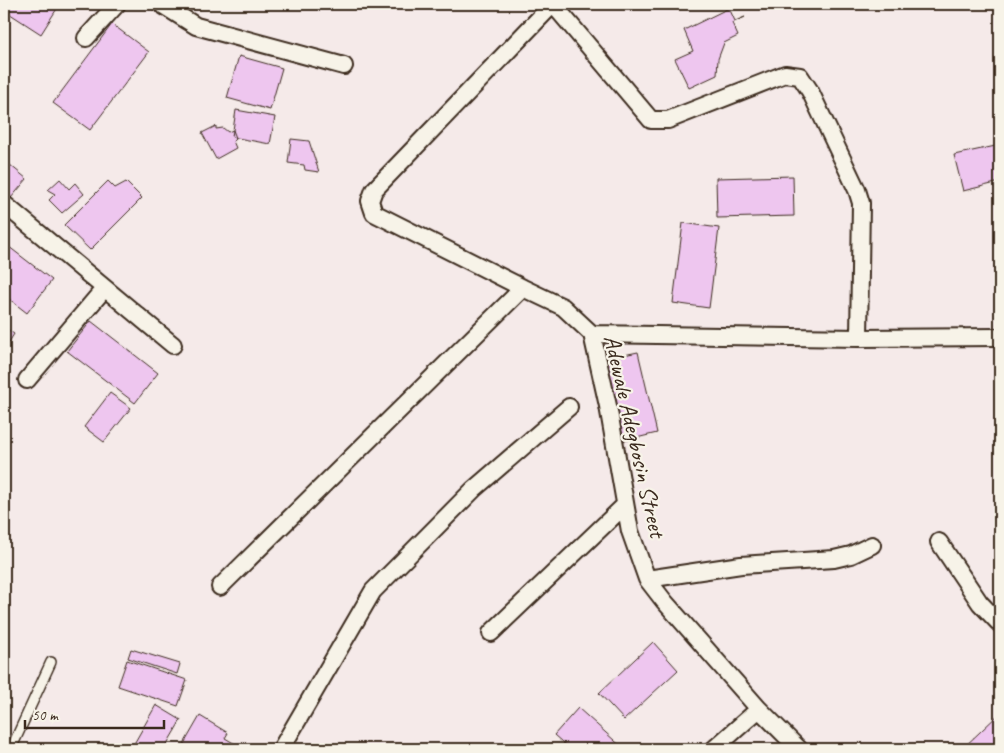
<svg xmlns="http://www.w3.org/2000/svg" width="1004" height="753" viewBox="0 0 1004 753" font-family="Caveat,sans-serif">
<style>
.building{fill:#eec6ef;stroke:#3b2a1e}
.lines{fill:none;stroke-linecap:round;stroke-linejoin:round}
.service-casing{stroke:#3b2a1e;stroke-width:12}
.minor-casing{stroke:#3b2a1e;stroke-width:20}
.service{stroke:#f7f3e8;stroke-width:9}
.minor{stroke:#f7f3e8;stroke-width:16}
.labels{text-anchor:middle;stroke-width:4.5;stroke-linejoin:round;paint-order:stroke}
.street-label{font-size:24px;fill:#3b2a1e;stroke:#f7f3e8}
</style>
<rect width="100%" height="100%" fill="#f5eae9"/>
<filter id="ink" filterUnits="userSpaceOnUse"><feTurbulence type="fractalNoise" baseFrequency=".02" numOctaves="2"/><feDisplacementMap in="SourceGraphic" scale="10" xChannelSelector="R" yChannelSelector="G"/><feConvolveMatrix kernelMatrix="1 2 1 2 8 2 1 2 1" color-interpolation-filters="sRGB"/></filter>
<g filter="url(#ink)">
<path class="building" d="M 5,4 L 53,4 L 58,7 L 41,34 L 4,10 Z
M 729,8 L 735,21 L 745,17 L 732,23 L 738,36 L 724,43 L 718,59 L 717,75 L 689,88 L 675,59 L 693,51 L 684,30 Z
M 112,24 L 149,52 L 90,130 L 53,103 Z
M 239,56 L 282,68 L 270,110 L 227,98 Z
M 236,110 L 275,117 L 270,144 L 232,137 Z
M 216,126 L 216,129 L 223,128 L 228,132 L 233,130 L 236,138 L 233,141 L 236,148 L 216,159 L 202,133 Z
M 291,139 L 309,141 L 319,172 L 305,170 L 304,165 L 288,163 Z
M 1000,145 L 1000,182 L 963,191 L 954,155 Z
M 4,160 L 27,179 L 11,198 L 4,192 Z
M 793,176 L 794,216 L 717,218 L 716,178 Z
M 60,179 L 69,189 L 75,183 L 84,194 L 62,213 L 49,200 L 55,194 L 48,190 Z
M 108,181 L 115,188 L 126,182 L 142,198 L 90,250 L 64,225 Z
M 683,223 L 719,228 L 709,308 L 673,303 Z
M 4,243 L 52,280 L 27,313 L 4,295 Z
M 91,321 L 158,373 L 135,403 L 67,351 Z
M 4,327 L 14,334 L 4,350 Z
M 638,352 L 657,433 L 624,441 L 605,359 Z
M 110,393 L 131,408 L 104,442 L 84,427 Z
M 653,642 L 678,670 L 624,720 L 599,693 Z
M 131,649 L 180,664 L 177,674 L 128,658 Z
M 127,660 L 187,680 L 178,706 L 118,686 Z
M 156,705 L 181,720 L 164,749 L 131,749 Z
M 578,708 L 624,749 L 570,749 L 554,735 Z
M 1000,713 L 1000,749 L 962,749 Z
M 200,716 L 228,733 L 225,738 L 242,748 L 241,749 L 181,749 Z"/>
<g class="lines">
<g class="service-casing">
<path id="service" d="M 11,749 L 51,662"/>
</g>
<g class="minor-casing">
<path id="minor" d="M 161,4 L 196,26 L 344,66
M 553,4 L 374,190 L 370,201 L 374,213 L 523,288 L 563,307 L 592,334 L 608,406 L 630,531 L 647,579 L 664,601 L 759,709 L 799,749
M 553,4 L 651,120 L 668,120 L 785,74 L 800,76 L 810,91 L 857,190 L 861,203 L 859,338
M 86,38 L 117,4
M 4,204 L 173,345
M 592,334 L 859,338 L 1000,337
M 27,380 L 104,289
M 939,542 L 980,603 L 1000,624
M 647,579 L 741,565 L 834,559 L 851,555 L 872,545
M 220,587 L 523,288
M 491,633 L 625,505
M 281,749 L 373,591 L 474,489 L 569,407
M 714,749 L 759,709"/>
</g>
<use href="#service" class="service"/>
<use href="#minor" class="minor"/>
</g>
</g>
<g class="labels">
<g class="street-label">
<text transform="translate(635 436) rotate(77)" y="8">Adewale Adegbosin Street</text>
</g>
</g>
<rect width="1004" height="753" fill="none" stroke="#f7f3e8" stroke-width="20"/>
<rect x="10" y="10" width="984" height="733" fill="none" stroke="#3b2a1e" stroke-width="2" filter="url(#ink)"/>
<path d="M25 720v8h139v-8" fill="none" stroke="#3b2a1e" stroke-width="2.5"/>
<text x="32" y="720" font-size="15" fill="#3b2a1e" stroke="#f7f3e8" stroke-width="4" paint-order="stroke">50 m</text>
</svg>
